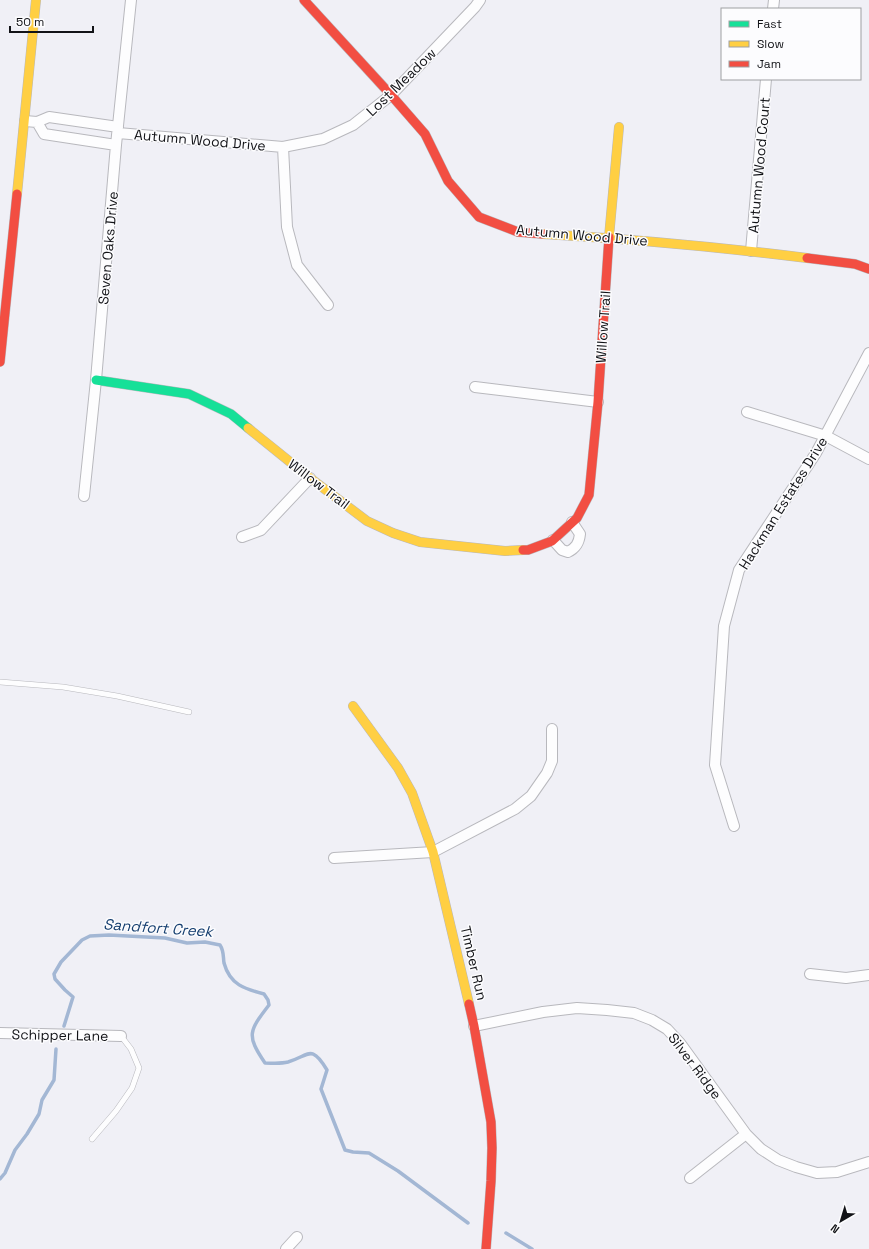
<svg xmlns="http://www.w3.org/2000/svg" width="869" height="1249" viewBox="0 0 869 1249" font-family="'Space Grotesk',sans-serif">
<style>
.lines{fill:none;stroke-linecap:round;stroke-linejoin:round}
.stream{stroke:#a3b7d4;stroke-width:3.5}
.lane-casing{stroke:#b8b8bd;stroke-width:6}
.street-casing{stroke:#b8b8bd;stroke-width:12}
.fast-casing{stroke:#b8b8bd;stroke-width:10}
.slow-casing{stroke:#b8b8bd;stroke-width:10}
.jam-casing{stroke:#b8b8bd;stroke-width:10}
.lane{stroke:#fdfdfe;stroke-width:5}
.street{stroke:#fdfdfe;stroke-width:10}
.fast{stroke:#16e098;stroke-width:9}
.slow{stroke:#ffcf43;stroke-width:9}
.jam{stroke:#f24e42;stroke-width:9}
.labels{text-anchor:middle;stroke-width:3;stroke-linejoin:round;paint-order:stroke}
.street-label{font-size:14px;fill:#121317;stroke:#fcfcfe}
.water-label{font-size:15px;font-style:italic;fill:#153e6f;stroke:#fcfcfe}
</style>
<rect width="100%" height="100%" fill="#f0f0f6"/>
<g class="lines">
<path class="stream" d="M 64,1026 L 73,997 L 65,990 L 55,979 L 54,974 L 61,962 L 82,940 L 90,936 L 109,935 L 165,938 L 187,943 L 205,942 L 220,945 C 224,951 223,956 224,963 C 230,985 245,989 264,994 L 268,1000 L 269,1005 C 249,1031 246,1035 265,1063 C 273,1063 280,1064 288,1062 C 309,1056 311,1043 327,1070 L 321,1089 L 345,1150 L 353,1152 L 369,1153 L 398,1171 L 468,1223
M 0,1179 L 5,1173 L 15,1150 L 27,1134 L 39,1114 L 42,1100 L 54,1080 L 56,1049
M 506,1233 L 532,1249"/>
<g class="lane-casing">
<path id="lane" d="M 0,682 L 63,687 L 117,696 L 189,712
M 92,1139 L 116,1111 L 132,1088 L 139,1068 L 131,1049 L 121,1036"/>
</g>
<g class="street-casing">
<path id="street" d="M 773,9 L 774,0
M 25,121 L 37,122 L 49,117 L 118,127
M 37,122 L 44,134 L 116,145
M 118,133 L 283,147 L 323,139 L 353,125 L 391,95 L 475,7 L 480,0
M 283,147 L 287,227 L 297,265 L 328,305
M 751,251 L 766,79
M 475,387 L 598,402
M 747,412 L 826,436 L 869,459
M 84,496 L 96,380 L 116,145 L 131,0
M 242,537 L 261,530 L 310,478
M 553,540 L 562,550 L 568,552 C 576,548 579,543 580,534 L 572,522
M 734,826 L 715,765 L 724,626 L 739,570 L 816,453 L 869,353
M 334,858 L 433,852 L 515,809 L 531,796 L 547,773 L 552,761 L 552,729
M 810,974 L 846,978 L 869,975
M 474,1026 L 543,1012 L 577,1008 L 607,1010 L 634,1013 L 652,1020 L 667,1029 L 680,1043 L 746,1134 L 761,1149 L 778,1160 L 796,1167 L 817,1173 L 837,1172 L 869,1162
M 0,1033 L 121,1036
M 690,1178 L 746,1134
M 286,1249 L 297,1237"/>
</g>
<g class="fast-casing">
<path id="fast" d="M 96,380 L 189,394 L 231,414 L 248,428"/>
</g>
<g class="slow-casing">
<path id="slow" d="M 17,194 L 36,0
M 543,234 C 631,239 719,247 807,258
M 609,237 L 619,127
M 248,428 L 310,478 L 367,521 L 393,533 L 420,542 L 505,551 L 523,550
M 353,706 L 398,768 L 412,793 L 433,852 L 469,1004"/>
</g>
<g class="jam-casing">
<path id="jam" d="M 304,0 L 391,95 L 425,134 L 448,181 L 479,217 L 518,232 L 543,234
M 807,258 L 855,264 L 869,269
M 0,362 L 17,194
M 523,550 L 528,550 L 552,541 L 577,518 L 589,495 L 598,402 L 609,237
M 469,1004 L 474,1026 L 491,1122 L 492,1148 L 491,1181 L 486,1249"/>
</g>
<use href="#lane" class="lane"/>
<use href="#street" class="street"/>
<use href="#fast" class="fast"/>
<use href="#slow" class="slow"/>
<use href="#jam" class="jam"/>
</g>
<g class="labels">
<g class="street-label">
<text transform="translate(401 82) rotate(-44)" y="5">Lost Meadow</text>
<text transform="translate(200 140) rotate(5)" y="5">Autumn Wood Drive</text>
<text transform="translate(759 165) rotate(-85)" y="5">Autumn Wood Court</text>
<text transform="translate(582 235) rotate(5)" y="5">Autumn Wood Drive</text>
<text transform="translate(108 248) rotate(-85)" y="5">Seven Oaks Drive</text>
<text transform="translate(603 327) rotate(-86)" y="5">Willow Trail</text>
<text transform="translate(319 484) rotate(37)" y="5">Willow Trail</text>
<text transform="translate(783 503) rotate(-58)" y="5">Hackman Estates Drive</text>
<text transform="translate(474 963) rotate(77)" y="5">Timber Run</text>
<text transform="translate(60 1035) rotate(1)" y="5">Schipper Lane</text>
<text transform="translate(695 1066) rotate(53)" y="5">Silver Ridge</text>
</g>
<g class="water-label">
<text transform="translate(158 928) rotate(4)" y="5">Sandfort Creek</text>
</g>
</g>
<rect x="721" y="8" width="140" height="72" fill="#fcfcfe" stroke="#9e9fa2"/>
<rect x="729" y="21" width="20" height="6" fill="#16e098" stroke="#9e9fa2"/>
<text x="757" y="28" font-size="12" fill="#121317">Fast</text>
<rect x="729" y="41" width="20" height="6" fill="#ffcf43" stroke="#9e9fa2"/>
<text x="757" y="48" font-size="12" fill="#121317">Slow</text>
<rect x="729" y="61" width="20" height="6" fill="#f24e42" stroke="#9e9fa2"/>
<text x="757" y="68" font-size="12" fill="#121317">Jam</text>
<g transform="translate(841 1221) rotate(218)" stroke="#fcfcfe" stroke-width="3" paint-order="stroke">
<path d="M0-3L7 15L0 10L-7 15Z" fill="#121317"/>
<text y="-6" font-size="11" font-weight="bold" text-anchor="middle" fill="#121317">N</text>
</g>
<path d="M10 26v6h83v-6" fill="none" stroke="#121317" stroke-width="2"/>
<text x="16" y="26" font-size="12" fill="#121317" stroke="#fcfcfe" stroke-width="3" paint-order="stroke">50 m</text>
</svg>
